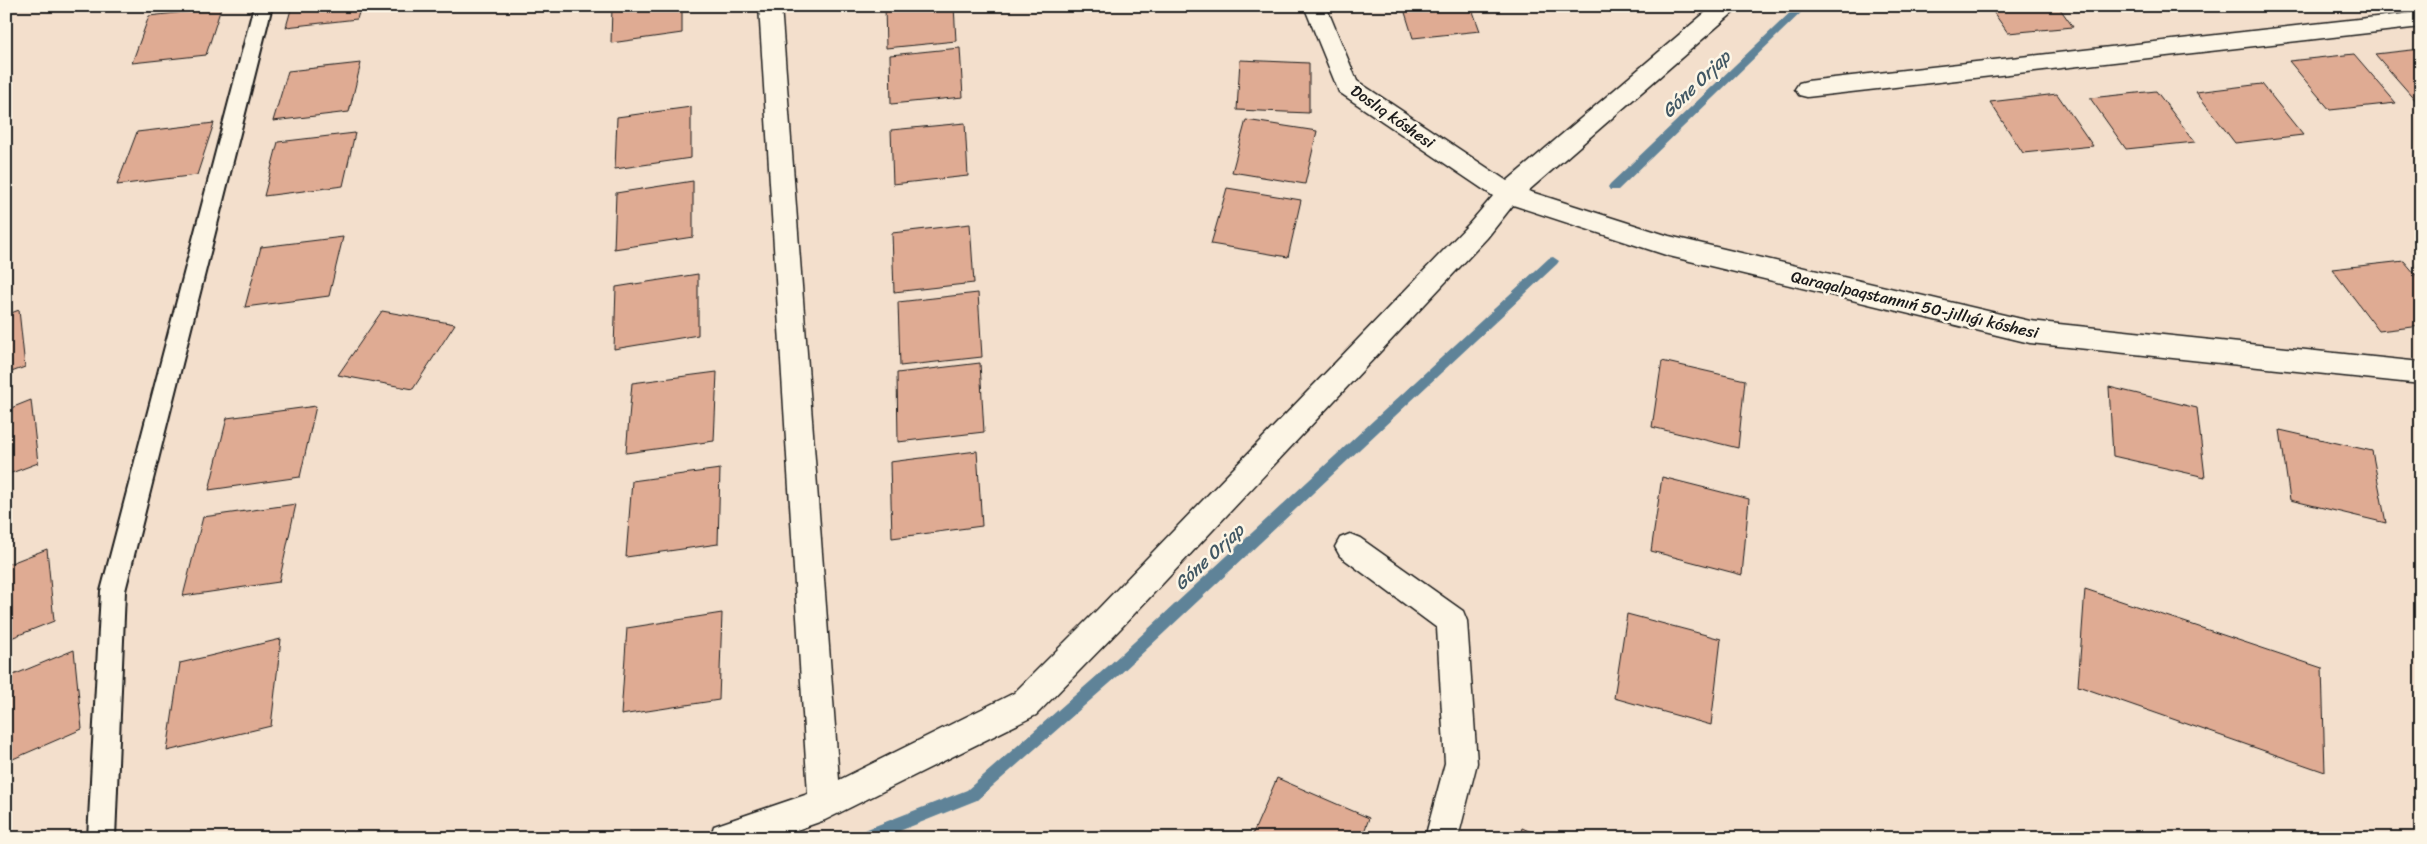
<svg xmlns="http://www.w3.org/2000/svg" width="2427" height="844" viewBox="0 0 2427 844" font-family="Sriracha,sans-serif">
<style>
.lines{fill:none;stroke-linecap:round;stroke-linejoin:round}
.stream{fill:#5e8398;fill-rule:evenodd}
.building{fill:#dfab93;stroke:#1c1c1c}
.lane-casing{stroke:#1c1c1c;stroke-width:4}
.street-casing{stroke:#1c1c1c;stroke-width:3}
.lane{fill:#fcf5e5;fill-rule:evenodd}
.street{fill:#fcf5e5;fill-rule:evenodd}
.labels{text-anchor:middle;stroke-width:5;stroke-linejoin:round;paint-order:stroke}
.street-label{font-size:16px;fill:#1c1c1c;stroke:#fcf5e5}
.water-label{font-size:18px;font-style:italic;fill:#425864;stroke:#fcf5e5}
</style>
<rect width="100%" height="100%" fill="#f3dfcc"/>
<filter id="ink" filterUnits="userSpaceOnUse"><feTurbulence type="fractalNoise" baseFrequency=".02" numOctaves="2"/><feDisplacementMap in="SourceGraphic" scale="10" xChannelSelector="R" yChannelSelector="G"/><feConvolveMatrix kernelMatrix="1 2 1 2 8 2 1 2 1" color-interpolation-filters="sRGB"/></filter>
<g filter="url(#ink)">
<g class="lines">
<path class="stream" d="M 1797,6 L 1808,6 L 1618,190 L 1610,190 L 1608,187 L 1610,184 Z
M 1553,257 L 1559,261 L 1557,264 L 1117,677 L 977,800 L 882,838 L 855,838 L 857,833 L 967,790 L 1107,667 L 1549,258 Z"/>
</g>
<path class="building" d="M 292,6 L 361,6 L 357,19 L 286,27 Z
M 612,6 L 682,6 L 682,33 L 611,43 Z
M 885,6 L 954,6 L 956,41 L 886,48 Z
M 1403,6 L 1471,6 L 1480,31 L 1413,38 Z
M 1989,6 L 2058,6 L 2073,27 L 2008,33 Z
M 221,8 L 206,55 L 132,63 L 149,16 Z
M 960,48 L 963,97 L 891,104 L 890,55 Z
M 2421,49 L 2421,102 L 2418,103 L 2375,54 Z
M 2354,54 L 2396,103 L 2330,110 L 2289,61 Z
M 1240,60 L 1309,63 L 1309,113 L 1237,110 Z
M 361,63 L 349,112 L 273,121 L 288,71 Z
M 2262,84 L 2303,135 L 2235,143 L 2196,92 Z
M 2156,91 L 2195,142 L 2126,149 L 2090,98 Z
M 2057,94 L 2093,146 L 2023,153 L 1990,102 Z
M 691,107 L 691,158 L 615,169 L 617,117 Z
M 1246,120 L 1317,131 L 1305,184 L 1232,172 Z
M 214,123 L 197,175 L 117,185 L 137,132 Z
M 965,123 L 968,176 L 893,184 L 891,130 Z
M 355,133 L 343,186 L 264,196 L 278,142 Z
M 693,181 L 693,237 L 614,249 L 616,193 Z
M 1227,188 L 1301,200 L 1288,257 L 1211,244 Z
M 970,224 L 974,283 L 894,292 L 892,233 Z
M 343,237 L 329,296 L 245,307 L 261,247 Z
M 2404,261 L 2421,281 L 2421,326 L 2379,331 L 2332,269 Z
M 698,274 L 698,335 L 614,349 L 616,287 Z
M 978,293 L 982,357 L 900,366 L 898,302 Z
M 19,310 L 25,367 L 6,374 L 6,315 Z
M 382,311 L 455,324 L 413,389 L 338,375 Z
M 1662,361 L 1745,380 L 1738,448 L 1652,427 Z
M 980,363 L 984,432 L 898,442 L 897,373 Z
M 717,372 L 714,441 L 626,453 L 632,383 Z
M 2109,387 L 2197,408 L 2205,477 L 2113,456 Z
M 31,400 L 38,463 L 6,475 L 6,410 Z
M 316,406 L 300,477 L 209,490 L 227,418 Z
M 2280,430 L 2372,451 L 2386,523 L 2290,500 Z
M 977,451 L 982,526 L 892,538 L 890,462 Z
M 720,469 L 718,544 L 626,557 L 632,481 Z
M 1662,477 L 1749,499 L 1742,575 L 1651,551 Z
M 296,504 L 279,582 L 183,596 L 203,517 Z
M 47,549 L 54,621 L 6,640 L 6,565 Z
M 2085,589 L 2322,668 L 2325,772 L 2078,686 Z
M 722,613 L 719,700 L 621,715 L 627,628 Z
M 1627,614 L 1721,639 L 1711,725 L 1614,698 Z
M 281,639 L 271,726 L 167,751 L 180,663 Z
M 74,650 L 82,729 L 6,762 L 6,678 Z
M 1277,778 L 1369,818 L 1362,838 L 1251,838 Z
M 1522,828 L 1545,838 L 1519,838 Z"/>
<g class="lines">
<g class="lane-casing">
<path id="lane" d="M 254,6 L 272,6 L 125,591 L 115,838 L 88,838 L 101,591 Z"/>
</g>
<g class="street-casing">
<path id="street" d="M 759,6 L 781,6 L 839,780 L 1014,693 L 1098,609 L 1469,224 L 1493,196 L 1339,92 L 1304,6 L 1326,6 L 1357,81 L 1507,181 L 1713,6 L 1738,6 L 1735,11 L 1528,191 L 1669,236 L 2030,321 L 2421,362 L 2421,384 L 2030,343 L 1669,256 L 1513,205 L 1487,238 L 1120,629 L 1036,715 L 825,820 L 774,838 L 710,838 L 714,826 L 808,794 Z
M 2421,12 L 2421,27 L 1807,97 L 1799,95 L 1795,89 L 1799,83 L 1807,81 Z
M 1350,534 L 1360,538 L 1463,611 L 1467,621 L 1477,763 L 1458,838 L 1425,838 L 1445,763 L 1437,628 L 1340,556 L 1335,547 L 1340,538 Z"/>
</g>
<use href="#lane" class="lane"/>
<use href="#street" class="street"/>
</g>
</g>
<g class="labels">
<g class="street-label">
<text transform="translate(1393 116) rotate(35)" y="6">Doslıq kóshesi</text>
<text transform="translate(1915 304) rotate(13)" y="6">Qaraqalpaqstannıń 50-jıllıǵı kóshesi</text>
</g>
<g class="water-label">
<text transform="translate(1696 84) rotate(-44)" y="6">Góne Orjap</text>
<text transform="translate(1209 557) rotate(-43)" y="6">Góne Orjap</text>
</g>
</g>
<rect width="2427" height="844" fill="none" stroke="#fcf5e5" stroke-width="25"/>
<rect x="12" y="12" width="2402" height="819" fill="none" stroke="#1c1c1c" stroke-width="2" filter="url(#ink)"/>
</svg>
